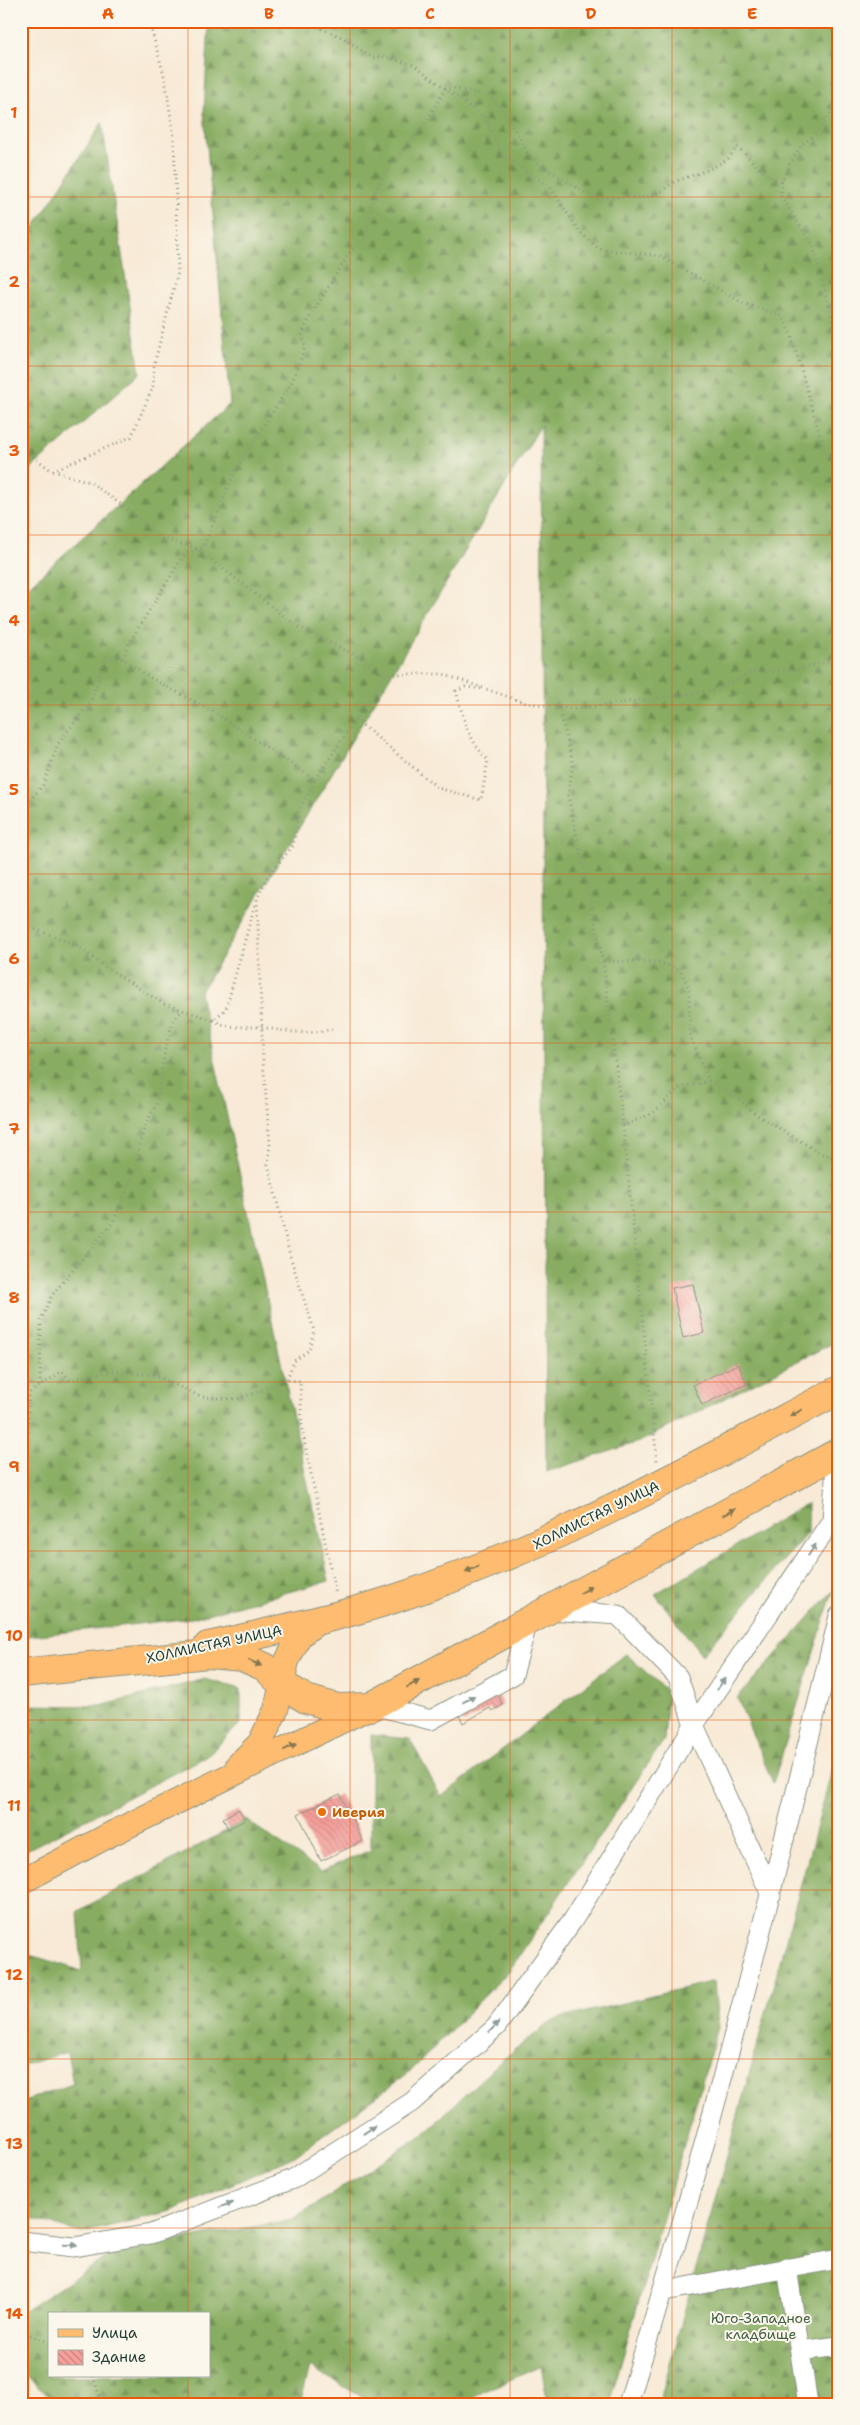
<svg xmlns="http://www.w3.org/2000/svg" width="860" height="2425" viewBox="0 0 860 2425" font-family="'Shantell Sans',sans-serif">
<style>
.forest{fill:url(#forest-firs);stroke:#54754b;fill-rule:evenodd}
.building{fill:url(#building-back-hatch)}
.lines{fill:none;stroke-linecap:round;stroke-linejoin:round}
.minor-casing{stroke:#8c9485;stroke-width:21}
.major-casing{stroke:#8c9485;stroke-width:26}
.highway-casing{stroke:#8c9485;stroke-width:30}
.path{stroke:#8c9485;stroke-width:3;stroke-dasharray:1 4;stroke-linecap:butt}
.minor{stroke:#fff;stroke-width:19}
.major{stroke:#fdbc70;stroke-width:24}
.highway{stroke:#fdbc70;stroke-width:28}
.rail{stroke:#1f3d34;stroke-width:4}
.oneway{fill:#83764f}
.oneway2{fill:#8f9e9a}
.grid{fill:none;stroke:#e8590c;stroke-width:1;stroke-opacity:0.55}
.food-dot{fill:#e8710a;stroke:#fbf7ec;stroke-width:2}
.labels{text-anchor:middle;stroke-width:4;stroke-linejoin:round;paint-order:stroke}
.street-label{font-size:14px;fill:#1f3d34;stroke:#fbf7ec}
.food-label{font-size:14px;font-weight:bold;fill:#c56008;stroke:#fbf7ec;text-anchor:start}
.park-label{font-size:14px;fill:#426043;stroke:#fbf7ec}
.neatline{fill:none;stroke:#e8590c;stroke-width:2}
.grid-label{font-size:16px;text-anchor:middle;font-weight:bold;fill:#e8590c}
</style>
<defs>
<pattern id="forest-firs" width="22" height="20" patternUnits="userSpaceOnUse" patternTransform="scale(1.25)"><rect width="22" height="20" fill="#88ad62"/><path d="M5 1l3.5 6h-7zM16 11l3.5 6h-7z" fill="#6f8e52"/></pattern>
<pattern id="building-back-hatch" width="6" height="6" patternUnits="userSpaceOnUse" patternTransform="scale(1.25)"><rect width="6" height="6" fill="#f69e99"/><path d="M-1 5l2 2M0 0l6 6M5-1l2 2" fill="none" stroke="#c7827e"/></pattern>
</defs>
<rect width="100%" height="100%" fill="#fbf7ec"/>
<filter id="ink" filterUnits="userSpaceOnUse"><feTurbulence type="fractalNoise" baseFrequency=".02" numOctaves="2"/><feDisplacementMap in="SourceGraphic" scale="10" xChannelSelector="R" yChannelSelector="G"/><feConvolveMatrix kernelMatrix="1 2 1 2 8 2 1 2 1" color-interpolation-filters="sRGB"/></filter>
<filter id="wash" filterUnits="userSpaceOnUse"><feTurbulence type="fractalNoise" baseFrequency=".0096" numOctaves="4" result="noise"/><feDisplacementMap in="SourceGraphic" scale="20" xChannelSelector="R" yChannelSelector="G"/><feGaussianBlur stdDeviation="1.12" result="paint"/><feColorMatrix in="noise" values="0 0 0 0 0 0 0 0 0 0 0 0 0 0 0 0 0 1.4 0 .05"/><feComposite in="paint" operator="in"/></filter>
<g filter="url(#wash)">
<rect width="100%" height="100%" fill="#f8ead6"/>
<path class="forest" d="M 209,21 L 839,21 L 839,1340 L 639,1442 L 546,1472 L 541,425 L 200,993 L 329,1581 L 192,1618 L 21,1637 L 21,593 L 230,404 L 204,112 Z
M 102,123 L 140,373 L 21,477 L 21,247 Z
M 808,1503 L 808,1532 L 702,1655 L 655,1594 Z
M 833,1591 L 773,1783 L 737,1698 Z
M 626,1654 L 668,1692 L 664,1740 L 509,1971 L 411,2071 L 295,2156 L 172,2211 L 82,2233 L 21,2216 L 21,2102 L 73,2084 L 67,2052 L 21,2066 L 21,1952 L 82,1971 L 78,1911 L 246,1820 L 321,1871 L 371,1850 L 371,1735 L 410,1739 L 441,1797 Z
M 205,1679 L 241,1689 L 241,1723 L 207,1756 L 21,1853 L 21,1705 L 100,1706 Z
M 839,1745 L 839,2404 L 659,2404 Z
M 714,1981 L 718,2027 L 609,2404 L 548,2404 L 541,2366 L 456,2404 L 374,2404 L 310,2367 L 300,2404 L 58,2404 L 21,2372 L 21,2313 L 116,2251 L 292,2220 L 422,2135 L 502,2060 L 553,2020 ZM 49,2314 L 209,2314 L 209,2376 L 49,2376 Z"/>
<g id="blocks">
<path class="building" d="M 693,1284 L 704,1333 L 683,1338 L 672,1288 Z
M 738,1364 L 747,1384 L 702,1405 L 693,1385 Z
M 495,1689 L 503,1705 L 492,1711 L 490,1708 L 463,1723 L 458,1713 Z
M 340,1794 L 363,1841 L 321,1861 L 298,1814 Z
M 239,1809 L 245,1820 L 228,1829 L 223,1818 Z"/>
</g>
</g>
<g filter="url(#ink)">
<use href="#blocks" fill-opacity="0" stroke="#8c9485" stroke-width="1"/>
<g class="lines">
<g class="minor-casing">
<path id="minor" d="M 837,1453 L 832,1520 L 839,1526
M 551,1610 L 618,1615 L 678,1677 L 694,1725 L 771,1895
M 374,1705 L 431,1720 L 513,1675 L 528,1621
M 21,2241 L 74,2247 L 151,2234 L 293,2179 L 412,2102 L 496,2027 L 573,1920 L 694,1725 L 832,1520
M 787,2268 L 808,2404
M 664,2291 L 839,2259
M 800,2351 L 839,2346
M 628,2404 C 709,2144 775,1880 839,1616"/>
</g>
<g class="major-casing">
<path id="major" d="M 238,1765 L 260,1743 L 276,1710 L 287,1661 L 299,1636 L 319,1621
M 21,1882 L 113,1833 L 370,1707"/>
</g>
<g class="highway-casing">
<path id="highway" d="M 208,1646 C 270,1632 331,1619 391,1600 C 549,1548 693,1467 839,1390
M 21,1673 L 208,1654 L 242,1657 L 265,1667 L 282,1684 L 306,1699 L 337,1708 L 370,1707 L 839,1452"/>
</g>
<path class="path" d="M 303,21 L 342,37 L 373,58 L 382,56 L 414,65 L 486,119 L 502,155 L 550,187 L 579,231 L 599,249 L 660,256 L 743,303 L 782,316 L 792,337 L 824,450 L 839,483
M 782,181 L 781,196 L 813,246 L 839,345
M 21,447 L 52,471 L 131,437 L 153,387 L 154,365 L 178,272 L 174,137 L 165,79 L 149,21
M 53,471 L 90,482 L 127,509 L 160,538 L 198,549 L 295,625 L 353,654 L 386,674
M 123,659 L 129,643 L 185,553 L 203,548 L 235,471 L 293,380 L 305,347 L 302,334 L 310,317 L 350,252 L 366,238 L 371,206 L 382,176 L 425,124 L 446,87 L 490,95 L 510,121 L 527,152 L 539,164 L 594,198 L 645,197 L 659,193 L 674,182 L 710,169 L 728,159 L 737,147 C 752,158 763,178 782,181 L 790,163 L 803,144 L 819,130 L 839,100
M 559,707 L 573,764 L 568,795 L 603,961 L 659,962 L 680,970 L 689,988 L 690,1036 L 709,1081 L 735,1096 L 757,1115 L 820,1153 L 839,1158
M 355,719 L 438,788 L 481,800 L 488,760 C 468,740 463,717 456,691 L 465,687 L 482,689
M 23,808 L 43,785 L 58,744 L 91,701 L 106,657 L 123,659 L 151,678 L 212,711 L 315,780 L 386,674 L 443,674 L 526,703 L 577,709 L 716,690 L 754,671 L 790,671 L 839,659
M 21,924 L 75,944 L 107,968 L 164,1004 L 213,1020 L 226,1009 L 255,904
M 603,961 L 623,1126 L 653,1113 L 679,1088 L 709,1081
M 213,1020 C 236,1032 243,1024 266,1028 C 289,1032 309,1035 332,1029
M 623,1126 L 657,1461
M 287,1379 L 294,1361 L 309,1350 L 314,1330 L 290,1256 L 268,1164 L 270,1144 L 263,1061 L 257,899 L 268,875 L 293,846 L 299,810 L 315,780
M 40,1386 L 41,1320 L 52,1295 L 113,1222 L 136,1169 L 139,1146 L 146,1123 L 157,1103 L 165,1050 L 173,1021 L 182,1010
M 21,1439 L 28,1432 L 28,1394 L 62,1371 L 70,1380 L 109,1371 L 154,1375 L 202,1397 L 236,1399 L 266,1389 L 281,1379 L 300,1381 L 302,1430 L 336,1595
M 21,2331 L 49,2342
M 93,2376 L 102,2404"/>
<use href="#minor" class="minor"/>
<use href="#major" class="major"/>
<use href="#highway" class="highway"/>
<path class="rail" d="M 21,2395 L 32,2404"/>
</g>
<defs><path id="oneway-solid" d="M-6-.8H1V-3.2L6.5 0L1 3.2V.8H-6Z" transform="scale(1.25)"/></defs>
<g class="oneway">
<use href="#oneway-solid" transform="translate(796 1413) rotate(152)"/>
<use href="#oneway-solid" transform="translate(729 1512) rotate(-29)"/>
<use href="#oneway-solid" transform="translate(472 1569) rotate(159)"/>
<use href="#oneway-solid" transform="translate(586 1590) rotate(-29)"/>
<use href="#oneway-solid" transform="translate(255 1663) rotate(24)"/>
<use href="#oneway-solid" transform="translate(413 1684) rotate(-29)"/>
<use href="#oneway-solid" transform="translate(290 1747) rotate(-26)"/>
</g>
<g class="oneway2">
<use href="#oneway-solid" transform="translate(812 1550) rotate(-56)"/>
<use href="#oneway-solid" transform="translate(721 1684) rotate(-56)"/>
<use href="#oneway-solid" transform="translate(469 1699) rotate(-29)"/>
<use href="#oneway-solid" transform="translate(494 2027) rotate(-47)"/>
<use href="#oneway-solid" transform="translate(369 2130) rotate(-33)"/>
<use href="#oneway-solid" transform="translate(226 2205) rotate(-21)"/>
<use href="#oneway-solid" transform="translate(70 2245) rotate(2)"/>
</g>
</g>
<path class="grid" d="M 188,21 L 188,2314M 350,21 L 350,2404M 510,21 L 510,2404M 672,21 L 672,2404M 21,197 L 839,197M 21,366 L 839,366M 21,535 L 839,535M 21,705 L 839,705M 21,874 L 839,874M 21,1043 L 839,1043M 21,1212 L 839,1212M 21,1382 L 839,1382M 21,1551 L 839,1551M 21,1720 L 839,1720M 21,1890 L 839,1890M 21,2059 L 839,2059M 21,2228 L 839,2228M 188,2376 L 188,2404"/>
<circle class="food-dot" cx="322" cy="1812" r="5"/>
<g class="labels">
<g class="street-label">
<text transform="translate(596 1515) rotate(-26)" y="5">ХОЛМИСТАЯ УЛИЦА</text>
<text transform="translate(214 1644) rotate(-12)" y="5">ХОЛМИСТАЯ УЛИЦА</text>
</g>
<g class="food-label">
<text x="332" y="1817">Иверия</text>
</g>
<g class="park-label">
<text x="761" y="2323">Юго-Западное<tspan x="761" dy="16">кладбище</tspan></text>
</g>
</g>
<rect width="860" height="2425" fill="none" stroke="#fbf7ec" stroke-width="55"/>
<rect x="48" y="2312" width="162" height="65" fill="#fbf7ec" stroke="#a3ada2"/>
<rect x="58" y="2329" width="25" height="8" fill="#fdbc70" stroke="#a3ada2"/>
<text x="92" y="2338" font-size="15" fill="#1f3d34">Улица</text>
<rect x="58" y="2350" width="25" height="15" fill="url(#building-back-hatch)" stroke="#a3ada2"/>
<text x="92" y="2362" font-size="15" fill="#1f3d34">Здание</text>
<rect x="28" y="28" width="804" height="2370" class="neatline"/>
<g class="grid-label">
<text x="108" y="19">A</text>
<text x="269" y="19">B</text>
<text x="430" y="19">C</text>
<text x="591" y="19">D</text>
<text x="752" y="19">E</text>
<text x="14" y="118">1</text>
<text x="14" y="287">2</text>
<text x="14" y="456">3</text>
<text x="14" y="626">4</text>
<text x="14" y="795">5</text>
<text x="14" y="964">6</text>
<text x="14" y="1134">7</text>
<text x="14" y="1303">8</text>
<text x="14" y="1472">9</text>
<text x="14" y="1641">10</text>
<text x="14" y="1811">11</text>
<text x="14" y="1980">12</text>
<text x="14" y="2149">13</text>
<text x="14" y="2319">14</text>
</g>
</svg>
